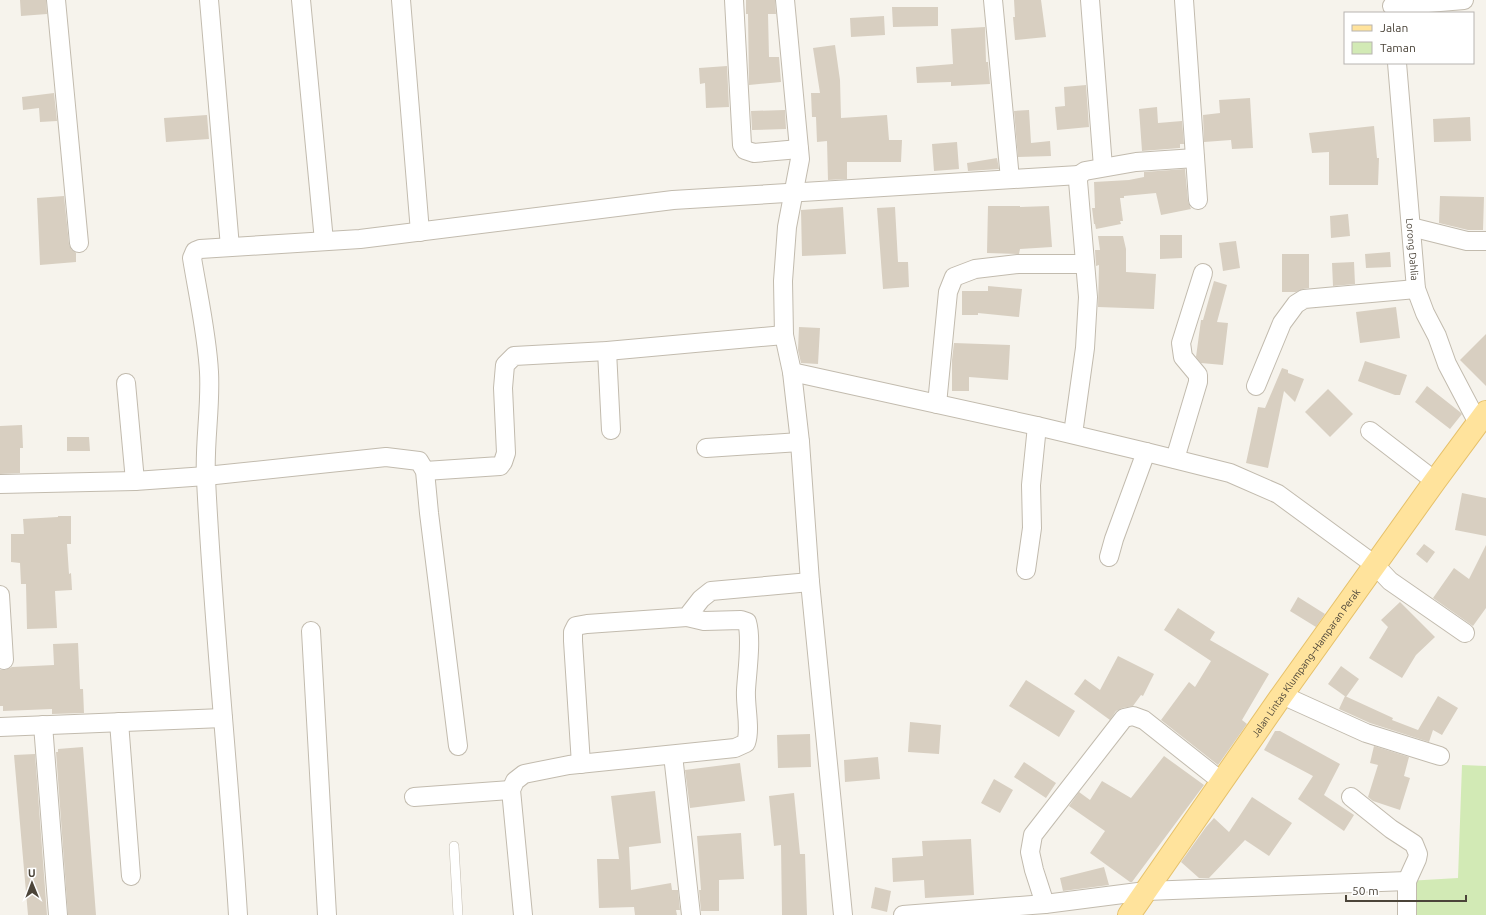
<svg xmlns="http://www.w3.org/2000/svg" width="1486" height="915" viewBox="0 0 1486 915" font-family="Ubuntu,sans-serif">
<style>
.green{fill:#d2eab5}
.building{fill:#d8cfc1}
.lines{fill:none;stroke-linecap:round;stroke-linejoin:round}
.service-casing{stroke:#c2bbae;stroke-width:10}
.minor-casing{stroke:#c2bbae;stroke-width:20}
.primary-casing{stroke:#e6c16a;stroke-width:24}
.service{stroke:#fff;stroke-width:9}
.minor{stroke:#fff;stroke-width:18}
.primary{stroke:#ffe39c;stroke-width:22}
.labels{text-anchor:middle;stroke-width:3;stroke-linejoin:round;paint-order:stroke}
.street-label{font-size:10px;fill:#4b4439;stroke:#fff}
</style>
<rect width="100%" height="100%" fill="#f6f3ec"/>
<path class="green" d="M 1462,765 L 1486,766 L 1486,915 L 1407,915 L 1407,881 L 1458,878 Z"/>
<path class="building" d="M 20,0 L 46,0 L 47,14 L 21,16 Z
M 746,0 L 775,0 L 776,14 L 768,14 L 769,57 L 779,57 L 781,82 L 749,85 L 748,14 L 746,14 Z
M 1014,0 L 1041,0 L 1046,37 L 1015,40 L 1013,17 L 1015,17 Z
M 892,7 L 938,7 L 938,26 L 893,27 Z
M 884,16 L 885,35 L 851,37 L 850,18 Z
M 985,27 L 986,62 L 988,62 L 990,84 L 951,86 L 951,82 L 917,83 L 916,67 L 953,64 L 951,29 Z
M 835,45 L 840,80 L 841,118 L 887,115 L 889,140 L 902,140 L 901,162 L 847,162 L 847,179 L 828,180 L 827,141 L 817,142 L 816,117 L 812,117 L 811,93 L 820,93 L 813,48 Z
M 727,66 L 729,107 L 706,108 L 705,83 L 700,84 L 699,68 Z
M 1086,85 L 1089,127 L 1057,130 L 1055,107 L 1065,106 L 1064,87 Z
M 54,93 L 57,121 L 40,122 L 39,108 L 23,110 L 22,97 Z
M 1250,98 L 1253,148 L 1232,149 L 1231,140 L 1204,142 L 1203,115 L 1220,113 L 1219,100 Z
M 1157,107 L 1158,123 L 1182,121 L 1184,144 L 1180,144 L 1180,148 L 1142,151 L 1139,109 Z
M 785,110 L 786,129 L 752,130 L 751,111 Z
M 1029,110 L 1031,143 L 1050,141 L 1051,156 L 1018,157 L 1014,111 Z
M 207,115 L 209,139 L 166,142 L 164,118 Z
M 1470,117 L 1471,141 L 1434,142 L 1433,119 Z
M 1374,126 L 1377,158 L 1379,158 L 1378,185 L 1329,185 L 1329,152 L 1312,153 L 1309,133 Z
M 957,142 L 959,169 L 934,171 L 932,144 Z
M 997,158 L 999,169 L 968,171 L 967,163 Z
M 1185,169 L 1188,201 L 1191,209 L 1161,215 L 1156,193 L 1124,196 L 1124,198 L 1120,198 L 1123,221 L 1120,221 L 1121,224 L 1096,229 L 1095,224 L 1094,224 L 1092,208 L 1095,208 L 1094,182 L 1129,180 L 1144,177 L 1144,172 Z
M 64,196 L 69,244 L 71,249 L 76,253 L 76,262 L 40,265 L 37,198 Z
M 1440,196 L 1484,197 L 1483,230 L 1468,230 L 1439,223 Z
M 988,206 L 1020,206 L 1020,207 L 1049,206 L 1052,247 L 1020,249 L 1019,254 L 987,253 Z
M 843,207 L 846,254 L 802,256 L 801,210 Z
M 895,207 L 898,262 L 908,262 L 909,287 L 883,289 L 877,208 Z
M 1348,214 L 1350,236 L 1331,238 L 1330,216 Z
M 1160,235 L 1182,235 L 1182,258 L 1160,259 Z
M 1098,236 L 1123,236 L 1126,249 L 1126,272 L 1156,274 L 1154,309 L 1098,307 L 1099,265 L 1096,266 L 1095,250 L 1100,250 Z
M 1236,241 L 1240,268 L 1223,271 L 1219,243 Z
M 1390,252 L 1391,267 L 1366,268 L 1365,254 Z
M 1282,254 L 1309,254 L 1309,288 L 1303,289 L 1296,292 L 1282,292 Z
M 1354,262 L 1355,284 L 1333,286 L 1332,263 Z
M 1214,281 L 1227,285 L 1217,322 L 1228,323 L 1223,365 L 1201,363 L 1196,357 L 1201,320 L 1203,320 Z
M 988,286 L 1022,289 L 1019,317 L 978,313 L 978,315 L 962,315 L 962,291 L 988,291 Z
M 1396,307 L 1400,338 L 1360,343 L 1356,312 Z
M 799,327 L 820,328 L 818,364 L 801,363 L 798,350 Z
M 1486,334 L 1486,386 L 1460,360 Z
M 954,343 L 1010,345 L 1008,380 L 969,377 L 969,391 L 952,391 L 952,360 Z
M 1365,361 L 1407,375 L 1400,395 L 1395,395 L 1358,381 Z
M 1282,368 L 1288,370 L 1288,373 L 1304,379 L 1295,402 L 1284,391 L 1268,468 L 1246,463 L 1258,407 L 1265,408 Z
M 1427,386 L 1460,412 L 1462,414 L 1450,429 L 1415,402 Z
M 1328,389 L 1353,414 L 1330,437 L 1305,412 Z
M 22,425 L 23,448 L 20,448 L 20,473 L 0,474 L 0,426 Z
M 67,437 L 89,437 L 90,451 L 67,451 Z
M 1462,493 L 1486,498 L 1486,536 L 1455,530 Z
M 58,516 L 71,516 L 71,544 L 67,544 L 69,574 L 71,573 L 72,590 L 55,591 L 57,628 L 27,629 L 26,584 L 21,584 L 20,563 L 11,562 L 11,534 L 24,534 L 23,519 L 58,517 Z
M 1424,544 L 1435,552 L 1427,563 L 1416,554 Z
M 1486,545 L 1486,608 L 1473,626 L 1433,598 L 1454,568 L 1469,579 Z
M 1298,597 L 1325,614 L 1316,627 L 1290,611 Z
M 1400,602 L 1435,637 L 1416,655 L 1402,678 L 1369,658 L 1388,627 L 1381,620 Z
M 1178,608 L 1215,632 L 1210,640 L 1269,674 L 1242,720 L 1247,724 L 1218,765 L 1161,720 L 1189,682 L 1195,687 L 1211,661 L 1164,630 Z
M 78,643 L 80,689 L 83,689 L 84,713 L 52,714 L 52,709 L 3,711 L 3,706 L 0,706 L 0,670 L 5,670 L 12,667 L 54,665 L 53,644 Z
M 1118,656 L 1154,674 L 1143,696 L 1141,695 L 1133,706 L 1122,708 L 1116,711 L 1110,720 L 1074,694 L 1085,679 L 1100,690 Z
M 1341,666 L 1359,679 L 1346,697 L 1328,684 Z
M 1026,680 L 1075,711 L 1059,737 L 1009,706 Z
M 1345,696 L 1393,718 L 1392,720 L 1418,730 L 1438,696 L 1458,708 L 1442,735 L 1433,730 L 1429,742 L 1370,723 L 1339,709 Z
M 910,722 L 941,725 L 939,754 L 908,752 Z
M 1275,731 L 1280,731 L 1340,764 L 1324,795 L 1354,815 L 1344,831 L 1298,799 L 1313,776 L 1264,750 Z
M 810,734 L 811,767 L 778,768 L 777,735 Z
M 1374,746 L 1409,757 L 1404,776 L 1410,778 L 1400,810 L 1373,801 L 1368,797 L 1378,765 L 1370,763 Z
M 83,747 L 96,915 L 68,915 L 56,752 L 58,752 L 58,749 Z
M 35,754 L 47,915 L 28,915 L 14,755 Z
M 1164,756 L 1204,785 L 1132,882 L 1130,882 L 1090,853 L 1105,831 L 1069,806 L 1079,792 L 1090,800 L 1102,781 L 1131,798 Z
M 878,757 L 880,779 L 845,782 L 844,760 Z
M 1024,762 L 1056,783 L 1046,798 L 1014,777 Z
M 740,763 L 745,801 L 690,808 L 685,770 Z
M 994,779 L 1013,790 L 1000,813 L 981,803 Z
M 655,791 L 661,843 L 629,847 L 631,890 L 671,883 L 672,890 L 678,890 L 680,910 L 676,910 L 677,915 L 635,915 L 634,907 L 599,908 L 597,859 L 619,859 L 611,796 Z
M 794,793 L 800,854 L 805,854 L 807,915 L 782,915 L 781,845 L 774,846 L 769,796 Z
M 1252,797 L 1292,823 L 1269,856 L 1245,840 L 1209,878 L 1199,878 L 1181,862 L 1206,827 L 1214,818 L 1229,832 Z
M 741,833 L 744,879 L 719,880 L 719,911 L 701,911 L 699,890 L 701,890 L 697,836 Z
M 971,839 L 974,895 L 925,898 L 924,880 L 893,882 L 892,858 L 923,856 L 922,841 Z
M 1104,867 L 1109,885 L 1063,891 L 1060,878 Z
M 875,887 L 891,891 L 887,912 L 871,908 Z"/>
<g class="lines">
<g class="service-casing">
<path id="service" d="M 454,846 L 458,915"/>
</g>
<g class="minor-casing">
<g id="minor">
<path d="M 56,0 L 79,243"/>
<path d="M 209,0 L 230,247"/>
<path d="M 301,0 L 324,241"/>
<path d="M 401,0 L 420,232"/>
<path d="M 734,0 L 742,145 L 745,150 L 754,153 L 799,149"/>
<path d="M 785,0 L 800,159 L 787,227 L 783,281 L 784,335 L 792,372 L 800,442 L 810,582 L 843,915"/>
<path d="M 993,0 L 1010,179"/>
<path d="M 1090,0 L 1103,167"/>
<path d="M 1184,0 L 1198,200"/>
<path d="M 1392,6 L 1464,0"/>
<path id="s1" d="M 1397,63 L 1416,289 L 1425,313 L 1437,336 L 1447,364 L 1478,423"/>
<path d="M 1411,227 L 1467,241 L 1486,241"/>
<path d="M 607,351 L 611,430"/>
<path d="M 792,372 L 1037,426 L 1146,452 L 1230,473 L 1278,494 L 1375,565 L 1390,581 L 1465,633"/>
<path d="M 126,383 L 135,481"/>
<path d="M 1256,386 L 1282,323 L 1296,304 L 1304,299 L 1416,289"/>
<path d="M 937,404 L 948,292 L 954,277 L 975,269 L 1018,264 L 1085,264"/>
<path d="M 1370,431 L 1435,481"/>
<path d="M 1073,434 L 1085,348 L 1088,297 L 1078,181 L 1079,175 L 1085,171 L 1136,162 L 1195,158"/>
<path d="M 706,448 L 800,442"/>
<path d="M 1175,459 L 1198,382 L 1198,375 L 1183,357 L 1181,343 L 1203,273"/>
<path d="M 425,471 L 500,466 L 503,462 L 506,453 L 503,388 L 505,365 L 514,356 L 607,351 L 784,335"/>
<path d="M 0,484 L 135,481 L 206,476 L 386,457 L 419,461 L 425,471 L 429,513 L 458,746"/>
<path d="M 1109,557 L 1114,539 L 1146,452"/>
<path d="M 1026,570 L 1032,528 L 1031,485 L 1037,426"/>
<path d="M 0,595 L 4,660"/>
<path d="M 311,631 L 327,915"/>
<path d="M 1282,695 L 1366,733 L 1440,756"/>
<path d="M 119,722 L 131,876"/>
<path d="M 43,725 L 58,915"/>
<path d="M 0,727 L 223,718"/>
<path d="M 673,755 L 691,915"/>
<path d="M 581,764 L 573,641 L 573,632 L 576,626 L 587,624 L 687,617 L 701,599 L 711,591 L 810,582"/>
<path d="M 414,797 L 511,790"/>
<path d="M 1351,797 L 1391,829 L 1414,844 L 1418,854 L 1417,859 L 1407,881 L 1407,915"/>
<path d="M 1045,904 L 1034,870 L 1030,852 L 1033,835 L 1124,718 L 1133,716 L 1144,720 L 1221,781"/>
<path d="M 238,915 C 229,769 213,624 206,479 C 204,443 211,408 209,372 C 207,334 198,295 192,258 L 195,251 L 200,249 L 360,239 L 673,200 L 1079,175"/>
<path d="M 523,915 L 511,790 L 515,781 L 524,774 L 569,765 L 735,748 L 746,743 C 751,729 745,706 746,690 C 747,672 752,639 747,622 L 741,620 L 704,621 L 687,617"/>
<path d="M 903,915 L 1045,904 L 1146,891 L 1407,881"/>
</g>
</g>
<g class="primary-casing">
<g id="primary">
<path id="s2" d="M 1129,915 L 1282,695 L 1435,481 L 1486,412"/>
</g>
</g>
<use href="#service" class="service"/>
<use href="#minor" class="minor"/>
<use href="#primary" class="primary"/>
</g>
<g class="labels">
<g class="street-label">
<text dy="4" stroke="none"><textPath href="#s1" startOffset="187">Lorong Dahlia</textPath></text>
<text dy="4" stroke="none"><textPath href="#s2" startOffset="308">Jalan Lintas Klumpang–Hamparan Perak</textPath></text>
</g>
</g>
<rect x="1344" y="12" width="130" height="52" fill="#ffffff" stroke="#b7b4b0"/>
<rect x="1352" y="25" width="20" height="6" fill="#ffe39c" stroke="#b7b4b0"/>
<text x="1380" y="32" font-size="12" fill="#4b4439">Jalan</text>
<rect x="1352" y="42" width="20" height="12" fill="#d2eab5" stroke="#b7b4b0"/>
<text x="1380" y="52" font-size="12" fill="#4b4439">Taman</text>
<g transform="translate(32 883) rotate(359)" stroke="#ffffff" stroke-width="3" paint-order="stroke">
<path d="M0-3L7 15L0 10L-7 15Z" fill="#4b4439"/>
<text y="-6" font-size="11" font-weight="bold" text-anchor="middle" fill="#4b4439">U</text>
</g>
<path d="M1346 895v6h120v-6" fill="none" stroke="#4b4439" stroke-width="2"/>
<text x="1352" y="895" font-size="12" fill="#4b4439" stroke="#ffffff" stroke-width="3" paint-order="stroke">50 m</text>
</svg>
